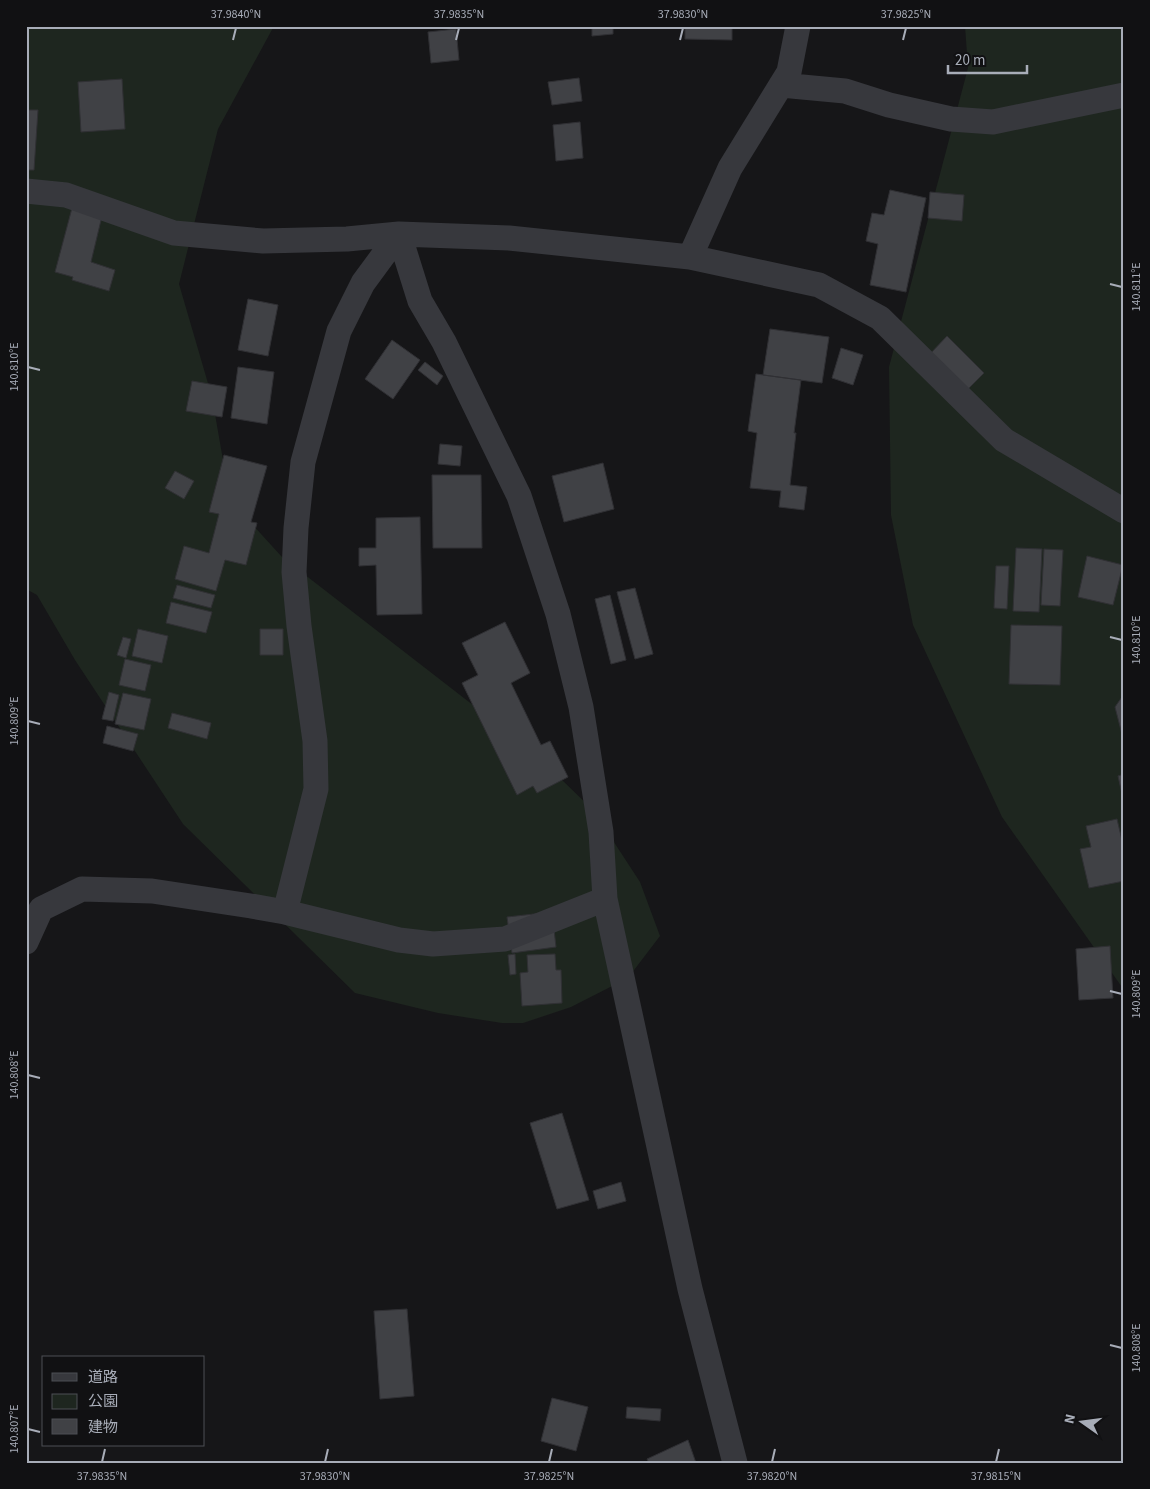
<svg xmlns="http://www.w3.org/2000/svg" width="1150" height="1489" viewBox="0 0 1150 1489" font-family="'Source Sans 3','Noto Sans JP',sans-serif">
<style>
.green{fill:#1e261f}
.building{fill:#404145;stroke:#303034}
.lines{fill:none;stroke-linecap:round;stroke-linejoin:round}
.minor{stroke:#37383d;stroke-width:25}
.ticks{fill:none;stroke:#a8adb8;stroke-width:2}
.neatline{fill:none;stroke:#a8adb8;stroke-width:2}
.ticks-label{font-size:12px;text-anchor:middle;fill:#a8adb8}
</style>
<rect width="100%" height="100%" fill="#161618"/>
<path class="green" d="M 26,26 L 274,26 L 218,129 L 179,284 L 212,397 L 230,500 L 282,557 L 531,750 L 593,810 L 640,882 L 660,936 L 628,978 L 571,1007 L 523,1023 L 502,1023 L 438,1013 L 355,993 L 183,824 L 75,660 L 37,595 L 26,589 Z
M 965,26 L 1124,26 L 1124,990 L 1002,817 L 913,625 L 891,515 L 889,367 L 968,68 Z"/>
<path class="building" d="M 592,26 L 613,26 L 613,34 L 592,36 Z
M 685,26 L 732,26 L 732,40 L 685,39 Z
M 456,29 L 459,60 L 431,63 L 428,32 Z
M 579,78 L 582,101 L 552,105 L 548,82 Z
M 122,79 L 125,129 L 81,132 L 78,82 Z
M 26,110 L 38,110 L 34,170 L 26,170 Z
M 580,122 L 583,158 L 556,161 L 553,125 Z
M 890,190 L 926,198 L 906,292 L 870,285 L 878,244 L 866,241 L 872,213 L 884,215 Z
M 930,192 L 964,195 L 962,221 L 928,218 Z
M 72,208 L 102,216 L 91,262 L 115,270 L 109,291 L 72,280 L 73,277 L 55,272 Z
M 248,299 L 278,305 L 268,356 L 238,350 Z
M 770,329 L 829,337 L 822,383 L 763,375 Z
M 947,336 L 984,373 L 966,391 L 929,355 Z
M 392,340 L 420,360 L 393,399 L 365,379 Z
M 841,348 L 863,355 L 853,385 L 832,378 Z
M 425,362 L 443,376 L 437,385 L 418,370 Z
M 238,367 L 274,372 L 267,424 L 231,418 Z
M 756,374 L 801,380 L 794,433 L 796,433 L 790,485 L 807,487 L 804,510 L 779,507 L 781,491 L 750,488 L 757,433 L 748,431 Z
M 192,381 L 227,387 L 222,417 L 186,411 Z
M 440,444 L 462,446 L 460,466 L 438,464 Z
M 224,455 L 267,466 L 251,522 L 257,523 L 246,565 L 225,560 L 216,591 L 175,579 L 184,546 L 209,553 L 219,514 L 209,512 Z
M 603,463 L 614,509 L 564,522 L 552,476 Z
M 175,471 L 194,481 L 184,499 L 165,488 Z
M 432,475 L 481,475 L 482,548 L 433,548 Z
M 420,517 L 422,614 L 377,615 L 376,565 L 359,566 L 359,548 L 376,548 L 376,518 Z
M 1016,548 L 1042,549 L 1039,612 L 1013,611 Z
M 1044,549 L 1063,550 L 1060,606 L 1041,605 Z
M 1087,556 L 1123,565 L 1113,605 L 1078,597 Z
M 996,566 L 1009,566 L 1007,609 L 994,608 Z
M 177,585 L 215,595 L 211,608 L 173,598 Z
M 635,588 L 653,654 L 635,659 L 617,592 Z
M 610,595 L 626,660 L 611,664 L 595,599 Z
M 171,602 L 212,612 L 206,633 L 166,623 Z
M 505,622 L 530,673 L 511,683 L 541,745 L 550,741 L 568,777 L 537,793 L 533,786 L 517,795 L 462,683 L 478,675 L 462,643 Z
M 1011,625 L 1062,626 L 1060,685 L 1009,684 Z
M 138,629 L 168,636 L 162,663 L 132,656 Z
M 260,629 L 283,629 L 283,655 L 260,655 Z
M 123,637 L 131,639 L 126,658 L 117,655 Z
M 125,659 L 151,665 L 145,691 L 119,685 Z
M 109,692 L 119,695 L 113,721 L 102,719 Z
M 123,693 L 151,699 L 144,730 L 115,724 Z
M 1124,694 L 1124,742 L 1115,707 Z
M 172,713 L 211,723 L 207,739 L 168,728 Z
M 107,726 L 138,734 L 133,751 L 103,743 Z
M 1124,774 L 1124,803 L 1118,776 Z
M 1117,819 L 1124,849 L 1124,881 L 1089,888 L 1080,849 L 1091,847 L 1086,826 Z
M 552,912 L 556,947 L 512,953 L 507,917 Z
M 1110,946 L 1113,998 L 1079,1000 L 1076,949 Z
M 515,954 L 516,974 L 510,975 L 508,955 Z
M 555,954 L 556,970 L 561,970 L 562,1003 L 522,1006 L 520,973 L 528,972 L 527,955 Z
M 562,1113 L 589,1200 L 557,1209 L 530,1123 Z
M 621,1182 L 626,1201 L 598,1209 L 593,1191 Z
M 407,1309 L 414,1396 L 380,1399 L 374,1311 Z
M 552,1398 L 588,1407 L 576,1451 L 541,1441 Z
M 627,1407 L 661,1409 L 660,1421 L 626,1418 Z
M 688,1440 L 696,1463 L 649,1463 L 647,1459 Z"/>
<g class="lines">
<path class="minor" d="M 781,85 L 845,91 L 889,105 L 951,119 L 993,122 L 1124,95
M 26,191 L 66,195 L 174,233 L 263,241 L 347,239 L 399,234 L 509,238 L 690,257 L 819,285 L 880,318 L 1004,440 L 1124,511
M 399,234 L 420,301 L 444,342 L 519,496 L 558,614 L 581,707 L 601,832 L 605,899 L 690,1289 L 735,1463
M 690,257 L 730,168 L 789,72 L 798,26
M 285,912 L 316,789 L 315,741 L 299,626 L 294,572 L 296,528 L 303,462 L 339,331 L 363,283 L 399,234
M 26,942 L 41,909 L 82,889 L 152,891 L 251,906 L 285,912 L 399,940 L 433,944 L 505,939 L 605,899"/>
</g>
<path class="ticks" d="M 233,40 L 236,28M 456,40 L 459,28M 680,40 L 683,28M 903,40 L 906,28M 1110,284 L 1122,287M 28,367 L 40,370M 1110,637 L 1122,640M 28,721 L 40,724M 1110,991 L 1122,994M 28,1075 L 40,1078M 1110,1345 L 1122,1348M 28,1429 L 40,1432M 102,1462 L 105,1449M 325,1462 L 328,1449M 549,1462 L 552,1449M 772,1462 L 775,1449M 996,1462 L 999,1449"/>
<rect width="1150" height="1489" fill="none" stroke="#111113" stroke-width="55"/>
<rect x="42" y="1356" width="162" height="90" fill="#111113" stroke="#4d4f55"/>
<rect x="52" y="1373" width="25" height="8" fill="#37383d" stroke="#4d4f55"/>
<text x="88" y="1382" font-size="15" fill="#a8adb8">道路</text>
<rect x="52" y="1394" width="25" height="15" fill="#1e261f" stroke="#4d4f55"/>
<text x="88" y="1406" font-size="15" fill="#a8adb8">公園</text>
<rect x="52" y="1419" width="25" height="15" fill="#404145" stroke="#4d4f55"/>
<text x="88" y="1432" font-size="15" fill="#a8adb8">建物</text>
<g transform="translate(1082 1422) rotate(284)" stroke="#111113" stroke-width="4" paint-order="stroke">
<path d="M0-4L9 19L0 12L-9 19Z" fill="#a8adb8"/>
<text y="-8" font-size="14" font-weight="bold" text-anchor="middle" fill="#a8adb8">N</text>
</g>
<path d="M948 65v8h79v-8" fill="none" stroke="#a8adb8" stroke-width="2.5"/>
<text x="955" y="65" font-size="15" fill="#a8adb8" stroke="#111113" stroke-width="4" paint-order="stroke">20 m</text>
<rect x="28" y="28" width="1094" height="1434" class="neatline"/>
<g class="ticks-label">
<text x="236" y="18">37.9840°N</text>
<text x="459" y="18">37.9835°N</text>
<text x="683" y="18">37.9830°N</text>
<text x="906" y="18">37.9825°N</text>
<text transform="translate(1136 287) rotate(-90)" y="4">140.811°E</text>
<text transform="translate(14 367) rotate(-90)" y="4">140.810°E</text>
<text transform="translate(1136 640) rotate(-90)" y="4">140.810°E</text>
<text transform="translate(14 721) rotate(-90)" y="4">140.809°E</text>
<text transform="translate(1136 994) rotate(-90)" y="4">140.809°E</text>
<text transform="translate(14 1075) rotate(-90)" y="4">140.808°E</text>
<text transform="translate(1136 1348) rotate(-90)" y="4">140.808°E</text>
<text transform="translate(14 1429) rotate(-90)" y="4">140.807°E</text>
<text x="102" y="1480">37.9835°N</text>
<text x="325" y="1480">37.9830°N</text>
<text x="549" y="1480">37.9825°N</text>
<text x="772" y="1480">37.9820°N</text>
<text x="996" y="1480">37.9815°N</text>
</g>
</svg>
